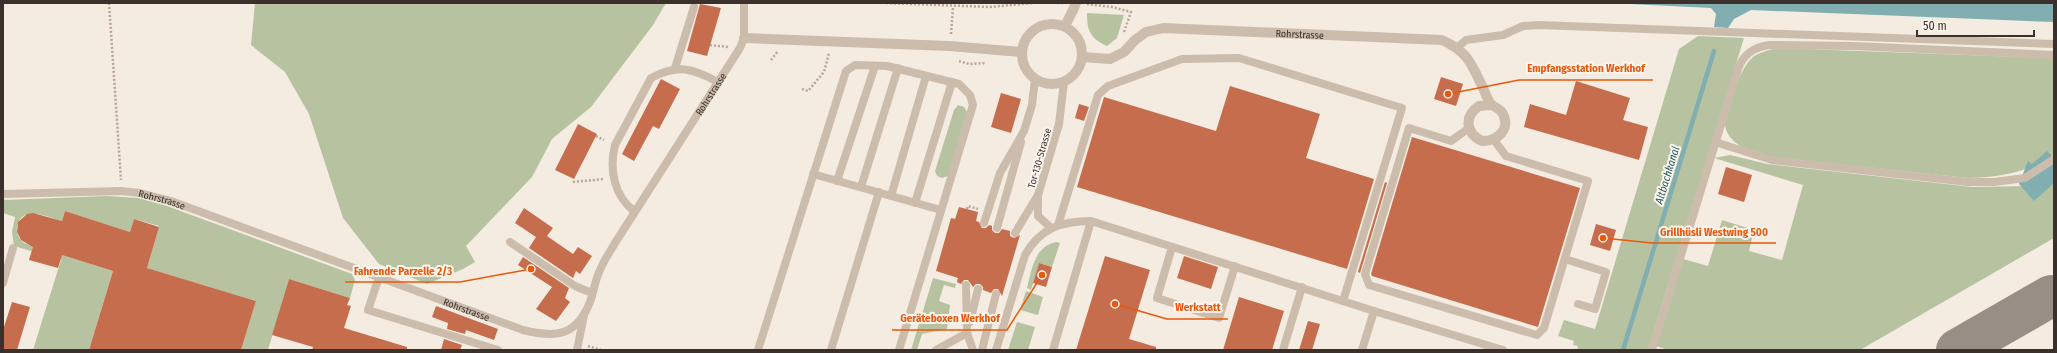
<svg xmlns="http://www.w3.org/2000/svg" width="2057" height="353" viewBox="0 0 2057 353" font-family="'Fira Sans Condensed',sans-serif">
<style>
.green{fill:#b7c3a0}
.water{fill:#80aeb1}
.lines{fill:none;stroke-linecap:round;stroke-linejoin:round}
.stream{stroke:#80aeb1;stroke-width:4.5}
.taxiway{stroke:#988e86;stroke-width:42}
.building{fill:#c66d4d}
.path{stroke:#b8a696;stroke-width:2.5;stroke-dasharray:2 2;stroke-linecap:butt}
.service{stroke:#ccbcac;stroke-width:8}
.minor{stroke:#ccbcac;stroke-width:10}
.minor-bridge{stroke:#ccbcac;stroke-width:10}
.labels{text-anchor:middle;stroke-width:4;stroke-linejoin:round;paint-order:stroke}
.street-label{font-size:10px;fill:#3b302b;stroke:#fbf5ee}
.water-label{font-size:11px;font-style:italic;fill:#20575d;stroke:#fbf5ee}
.leader{fill:none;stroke:#e8590c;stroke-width:1.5}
.callout-dot{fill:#e8590c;stroke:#fbf5ee;stroke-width:1.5}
.callout-label{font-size:11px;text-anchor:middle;font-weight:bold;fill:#e8590c;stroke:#fbf5ee;stroke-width:4;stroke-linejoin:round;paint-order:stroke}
</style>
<rect width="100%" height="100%" fill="#f4ebe1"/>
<path class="green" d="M 255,3 L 666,3 L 653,25 L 591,107 L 552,139 L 532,177 L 466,246 L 475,262 L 463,269 L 427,284 L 379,264 L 343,218 L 309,114 L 285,72 L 251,45 Z
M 1087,13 L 1124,15 L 1117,38 L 1107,46 C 1090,38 1087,31 1087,13 Z
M 1698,36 L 1744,38 L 1648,350 L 1577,350 L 1578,346 L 1573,345 L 1574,341 L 1558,336 L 1564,320 L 1595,329 L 1679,49 Z
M 1779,48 L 2051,58 L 2054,59 L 2054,154 C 2032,172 1995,178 1968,178 L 1782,158 C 1765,155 1742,152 1731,138 C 1728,135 1725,129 1725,124 C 1726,109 1740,69 1751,59 C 1758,52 1769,50 1779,48 Z
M 958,105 L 964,107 L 967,112 L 948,176 L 942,178 L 937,176 L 935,171 L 954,110 Z
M 1730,155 L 1767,164 L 1972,187 L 2030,186 L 2054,177 L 2054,238 L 1860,350 L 1668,350 L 1656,346 L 1683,259 L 1708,266 L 1722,220 L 1754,230 L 1749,251 L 1782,260 L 1803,185 L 1714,158 Z
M 107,196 L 138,198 L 167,206 L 352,274 L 355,280 L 350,298 L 289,279 L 268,350 L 241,350 L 256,301 L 147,268 L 159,226 L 134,219 L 130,232 L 65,211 L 62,221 C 48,217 21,204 17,227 C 16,234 19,239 24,243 L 113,271 L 89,350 L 33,350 L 61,260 L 14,246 L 12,232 L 15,217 L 3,213 L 3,200 Z
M 1056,242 L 1060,243 L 1052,267 L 1039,263 L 1031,290 L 1027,288 C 1032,269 1034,247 1056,242 Z
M 933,278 L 956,284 L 955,288 L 944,285 L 939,301 L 950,305 L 947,329 L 922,334 L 917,350 L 911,350 Z
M 1026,291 L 1043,297 L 1038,315 L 1020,310 Z
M 1017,322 L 1035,327 L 1028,350 L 1008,350 Z"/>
<path class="water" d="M 1609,3 L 2054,3 L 2054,22 L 1751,10 L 1734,19 L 1728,28 L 1714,27 L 1716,14 L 1711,8 Z
M 2047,151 L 2054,158 L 2054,183 L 2034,201 L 2019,184 L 2028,161 L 2032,164 Z"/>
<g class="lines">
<path class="stream" d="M 1623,350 L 1714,51"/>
<path class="taxiway" d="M 1957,350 L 2051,296"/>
</g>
<path class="building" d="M 700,4 L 721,8 L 707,56 L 687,51 Z
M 1441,77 L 1463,84 L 1456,106 L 1434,99 Z
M 661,79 L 680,89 L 659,129 L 653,126 L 634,161 L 622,154 Z
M 1576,81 L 1630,98 L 1623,120 L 1648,127 L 1639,160 L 1524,127 L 1530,104 L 1566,115 Z
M 1230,86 L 1320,114 L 1306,158 L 1374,179 L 1347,269 L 1077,187 L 1104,97 L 1216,131 Z
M 1001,93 L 1021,99 L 1011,133 L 991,127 Z
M 1079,104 L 1089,107 L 1084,121 L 1075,118 Z
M 578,124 L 597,134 L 574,179 L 555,170 Z
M 1412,137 L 1580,188 L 1538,327 L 1372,276 L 1371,274 Z
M 1726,167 L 1752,175 L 1744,202 L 1718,194 Z
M 1385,182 L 1387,183 L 1360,273 L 1358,272 Z
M 959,207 L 978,212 L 976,221 L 979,222 L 982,228 L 986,228 L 989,225 L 992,226 L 992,230 L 995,233 L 999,233 L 1002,229 L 1010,231 L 1010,236 L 1014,238 L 1020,235 L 1002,296 L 998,289 L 994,289 L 991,293 L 983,290 L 983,287 L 980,284 L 976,284 L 973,287 L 968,280 L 964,280 L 961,284 L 957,282 L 958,278 L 936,271 L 951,218 L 955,219 Z
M 524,208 L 553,228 L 547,236 L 573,254 L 578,247 L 592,256 L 580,274 L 576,271 L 573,278 L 529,248 L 536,237 L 515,223 Z
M 65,211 L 130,232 L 134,219 L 159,227 L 147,268 L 256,301 L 241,350 L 89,350 L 113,271 L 62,255 L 58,268 L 29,260 L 33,247 L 21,240 L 17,232 L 18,222 L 27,214 L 33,213 L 62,221 Z
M 1596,224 L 1616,230 L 1610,251 L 1590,245 Z
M 1105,256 L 1150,270 L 1129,339 L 1156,347 L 1156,350 L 1076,350 Z
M 1184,256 L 1218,267 L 1211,289 L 1177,278 Z
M 523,257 L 569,288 L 565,298 L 570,302 L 556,321 L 536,309 L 552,287 L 518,265 Z
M 1039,263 L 1052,267 L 1046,287 L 1033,283 Z
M 289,279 L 350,298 L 347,305 L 351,306 L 344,328 L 407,347 L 407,350 L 312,350 L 313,347 L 272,335 Z
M 1239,297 L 1284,311 L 1272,350 L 1223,350 Z
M 12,302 L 30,307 L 17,350 L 3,350 L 3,330 Z
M 436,306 L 498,329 L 494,340 L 466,330 L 465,334 L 447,329 L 448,323 L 432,317 Z
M 1308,321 L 1320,324 L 1312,350 L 1299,350 Z
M 444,339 L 462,345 L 460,350 L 441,350 Z"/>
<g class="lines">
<path class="path" d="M 109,3 L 121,180
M 886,3 L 990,7 L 1033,3
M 1057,3 L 1062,3
M 1087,4 L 1112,7 L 1131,12 L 1124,32
M 951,34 L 953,7
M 710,45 L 728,47
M 771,60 L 778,51
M 959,61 L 969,64 L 986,63
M 802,89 L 808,91 L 824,72 L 829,53
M 596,136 L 604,140
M 573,182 L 604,179
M 967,209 L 968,206 L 978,209
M 588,346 L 601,350"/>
<g class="service">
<path d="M 1458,47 L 1466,40 L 1503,35 L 1523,26 L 1539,25 L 2054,44"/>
<path d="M 675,68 L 694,7"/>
<path d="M 1469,128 L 1451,141 L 1409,128 L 1365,274 L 1369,285 L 1537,335 L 1544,328 L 1588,181 L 1506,156 L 1494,140"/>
<path d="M 1715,142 L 1772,160 L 1968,182 L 1994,182 L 2025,178 L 2054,159"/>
<path d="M 813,174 L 941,210"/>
<path d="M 837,181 L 875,66"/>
<path d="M 861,187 L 898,68"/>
<path id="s1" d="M 3,194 L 121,191 L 140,193 L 171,201 L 523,330 C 555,338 576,337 590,302 C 594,291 595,280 600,270 C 604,260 610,252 615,243 L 740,48 L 744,38 L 744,3"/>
<path d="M 1038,195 L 1038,216 L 1051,228"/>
<path d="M 891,196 L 926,76"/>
<path d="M 915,203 L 952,82"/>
<path d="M 634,211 C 614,196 609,169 615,145 L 651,78 C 678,64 692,68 718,82"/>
<path d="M 984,223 L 1000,173 L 1024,131 L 1032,105 L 1035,79"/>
<path d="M 1058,225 L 1098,95 L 1108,86 L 1182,59 L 1239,58 L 1402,108 L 1343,301"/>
<path d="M 997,228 L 1021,142"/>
<path d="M 1015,233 L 1038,195 L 1059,124 L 1064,82"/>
<path d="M 510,242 L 575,286 L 592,293"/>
<path d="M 1172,247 L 1157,298 L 1219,318 L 1235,266"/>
<path d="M 1565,259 L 1606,272 L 1595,309 L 1578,304"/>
<path d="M 379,277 L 368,310 L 498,350"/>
<path d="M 3,283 L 13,248"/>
<path d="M 966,285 L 967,333 L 973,350"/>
<path d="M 1374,311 L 1503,350"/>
<path d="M 970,322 L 978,289"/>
<path d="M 577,350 L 584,315"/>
<path d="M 758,350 L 846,71 L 855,65 L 887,66 L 959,84 L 970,95 L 973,105 L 899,350"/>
<path d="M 831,350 L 879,192"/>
<path d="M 936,350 L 967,333"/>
<path d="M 982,350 L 996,294"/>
<path d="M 996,350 L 1025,255 C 1040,228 1062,221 1091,221 L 1374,311 L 1362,350"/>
<path d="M 1053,350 L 1091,221"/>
<path d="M 1283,350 L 1302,287"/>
<path d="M 1652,350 L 1738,69 C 1743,55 1754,47 1769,45 L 1853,46 L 2054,55"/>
</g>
<g class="minor">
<circle cx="1052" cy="54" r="30"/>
<path d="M 1065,26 L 1073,10"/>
<path d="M 744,38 L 949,46 L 1022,52"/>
<path id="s2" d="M 1082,57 L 1110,59 L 1124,52 L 1135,40 L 1146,32 L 1163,28 L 1442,40 C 1468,52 1471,63 1483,88 C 1485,93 1488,100 1491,104 C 1494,107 1498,108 1501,111 C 1513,127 1498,142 1482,141 C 1465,133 1464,116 1479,106 L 1492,105"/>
</g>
<path class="minor-bridge" d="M 1073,10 L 1076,3"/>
</g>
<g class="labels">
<g class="street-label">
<text dy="4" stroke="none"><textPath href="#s2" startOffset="228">Rohrstrasse</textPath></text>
<text dy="4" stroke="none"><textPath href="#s1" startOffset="868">Rohrstrasse</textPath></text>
<text transform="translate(1039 158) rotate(-74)" y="4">Tor-130-Strasse</text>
<text dy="4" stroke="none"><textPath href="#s1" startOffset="160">Rohrstrasse</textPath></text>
<text dy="4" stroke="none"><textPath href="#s1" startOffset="484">Rohrstrasse</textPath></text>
</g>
<g class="water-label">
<text transform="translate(1667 175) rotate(-73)" y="4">Altbachkanal</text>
</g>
</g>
<path class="leader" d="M1448 94L1519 80H1653M1603 238L1652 243H1776M531 269L460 282H345M1115 304L1167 319H1228M1042 275L1007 330H892"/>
<g class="callout-dot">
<circle cx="1448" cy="94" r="4"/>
<circle cx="1603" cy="238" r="4"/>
<circle cx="531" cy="269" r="4"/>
<circle cx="1115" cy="304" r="4"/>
<circle cx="1042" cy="275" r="4"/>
</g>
<g class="callout-label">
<text x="1586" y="72">Empfangsstation Werkhof</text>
<text x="1714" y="236">Grillhüsli Westwing 500</text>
<text x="403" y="275">Fahrende Parzelle 2/3</text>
<text x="1198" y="311">Werkstatt</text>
<text x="950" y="322">Geräteboxen Werkhof</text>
</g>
<rect width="2057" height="353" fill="none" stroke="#3b302b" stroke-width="8"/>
<path d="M1917 30v6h117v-6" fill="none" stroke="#3b302b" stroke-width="2"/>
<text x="1923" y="30" font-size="12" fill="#3b302b" stroke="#fbf5ee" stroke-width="3" paint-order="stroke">50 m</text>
</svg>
